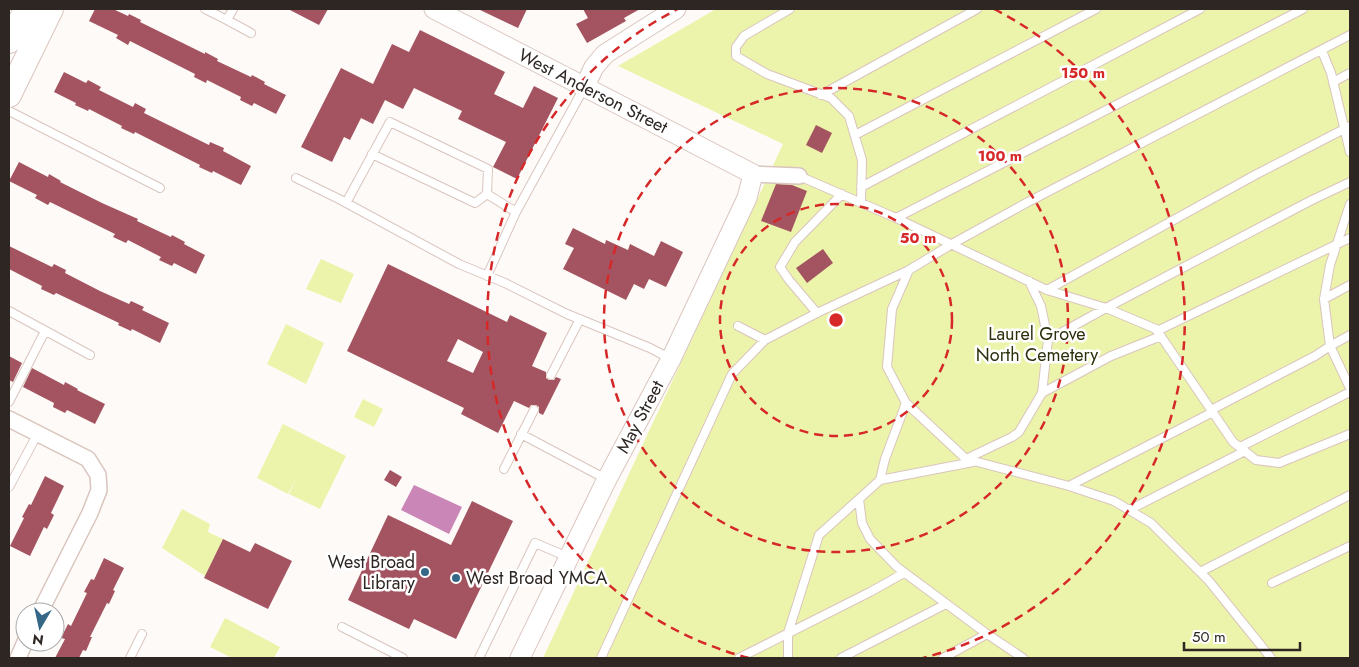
<svg xmlns="http://www.w3.org/2000/svg" width="1359" height="667" viewBox="0 0 1359 667" font-family="Jost,sans-serif">
<style>
.green{fill:#ecf4ab}
.water{fill:#ca86b7}
.building{fill:#a35460;fill-rule:evenodd}
.lines{fill:none;stroke-linecap:round;stroke-linejoin:round}
.service-casing{stroke:#d9c5bd;stroke-width:10}
.minor-casing{stroke:#d9c5bd;stroke-width:18}
.tertiary-casing{stroke:#d9c5bd;stroke-width:21}
.primary-casing{stroke:#d9c5bd;stroke-width:26}
.service{stroke:#fff;stroke-width:8}
.minor{stroke:#fff;stroke-width:15}
.tertiary{stroke:#fff;stroke-width:19}
.primary{stroke:#fff;stroke-width:24}
.ring{fill:none;stroke:#d62828;stroke-width:2.5;stroke-dasharray:9 6}
.poi-dot{fill:#356886;stroke:#fff;stroke-width:2}
.labels{text-anchor:middle;stroke-width:5;stroke-linejoin:round;paint-order:stroke}
.street-label{font-size:18px;fill:#2d2623;stroke:#fff}
.park-label{font-size:18px;fill:#2d300d;stroke:#fff}
.poi-label{font-size:18px;fill:#2d2623;stroke:#fff;text-anchor:end}
.centre{fill:#d62828;stroke:#fff;stroke-width:2.5}
.ring-label{font-size:15px;text-anchor:middle;font-weight:bold;fill:#d62828;stroke:#fff;stroke-width:5;stroke-linejoin:round;paint-order:stroke}
</style>
<rect width="100%" height="100%" fill="#fefaf8"/>
<path class="green" d="M 716,9 L 1350,9 L 1350,658 L 543,658 L 783,144 L 618,66 Z
M 321,259 L 354,274 L 341,303 L 306,289 Z
M 286,324 L 324,343 L 306,384 L 267,364 Z
M 363,399 L 383,409 L 374,427 L 354,417 Z
M 283,424 L 346,456 L 320,509 L 289,494 L 296,478 L 288,494 L 257,478 Z
M 182,509 L 210,524 L 208,532 L 223,539 L 205,576 L 162,548 Z
M 225,618 L 280,647 L 274,658 L 232,658 L 210,647 Z"/>
<path class="water" d="M 414,485 L 462,507 L 449,534 L 401,510 Z"/>
<path class="building" d="M 95,9 L 113,9 L 128,16 L 129,14 L 141,20 L 140,22 L 205,54 L 205,52 L 218,59 L 217,61 L 251,77 L 252,75 L 265,82 L 264,84 L 286,95 L 276,114 L 254,103 L 252,106 L 240,100 L 241,97 L 207,80 L 206,83 L 194,77 L 195,74 L 130,41 L 128,45 L 116,38 L 118,35 L 89,21 Z
M 288,9 L 328,9 L 319,25 Z
M 478,9 L 527,9 L 518,28 Z
M 583,9 L 640,9 L 624,18 L 626,21 L 587,43 L 576,24 L 588,18 Z
M 420,30 L 505,72 L 494,94 L 523,108 L 534,86 L 558,98 L 517,179 L 493,167 L 506,142 L 458,119 L 462,111 L 414,88 L 403,109 L 385,100 L 373,124 L 361,118 L 350,140 L 344,137 L 332,162 L 301,147 L 341,68 L 373,84 L 392,44 L 409,52 Z
M 64,72 L 86,83 L 88,80 L 101,87 L 99,90 L 133,107 L 135,103 L 146,109 L 144,113 L 209,145 L 210,142 L 224,148 L 223,151 L 251,166 L 241,185 L 213,171 L 212,173 L 199,167 L 200,165 L 135,132 L 134,134 L 121,128 L 122,126 L 89,109 L 88,111 L 75,105 L 76,103 L 54,92 Z
M 816,125 L 832,133 L 822,153 L 806,145 Z
M 19,162 L 48,177 L 49,174 L 61,181 L 60,182 L 102,203 L 138,219 L 137,221 L 171,237 L 172,235 L 185,242 L 184,244 L 205,255 L 196,274 L 174,263 L 172,266 L 159,260 L 161,257 L 128,240 L 126,243 L 113,237 L 115,234 L 50,202 L 48,205 L 35,198 L 37,195 L 9,181 Z
M 776,184 L 792,185 L 807,191 L 791,232 L 761,221 Z
M 573,228 L 605,244 L 606,240 L 628,250 L 630,244 L 654,256 L 661,241 L 683,252 L 666,287 L 649,279 L 644,289 L 634,284 L 626,300 L 563,269 L 574,248 L 565,244 Z
M 9,246 L 52,267 L 54,264 L 66,270 L 65,273 L 100,291 L 129,304 L 131,301 L 144,307 L 142,310 L 169,323 L 160,343 L 132,329 L 131,331 L 118,325 L 119,323 L 56,293 L 54,295 L 41,289 L 42,286 L 9,269 Z
M 823,249 L 833,263 L 807,283 L 796,268 Z
M 388,264 L 507,322 L 510,315 L 547,333 L 532,366 L 546,372 L 546,378 L 549,380 L 554,380 L 556,377 L 561,379 L 543,415 L 539,413 L 539,407 L 536,405 L 531,405 L 529,408 L 514,401 L 498,433 L 461,414 L 464,408 L 347,351 ZM 458,339 L 483,352 L 473,373 L 447,361 Z
M 9,356 L 22,363 L 13,382 L 9,380 Z
M 32,368 L 64,385 L 65,382 L 78,389 L 77,390 L 105,404 L 95,424 L 67,410 L 65,413 L 53,407 L 54,403 L 23,387 Z
M 390,470 L 402,477 L 396,487 L 384,480 Z
M 45,476 L 64,486 L 51,513 L 54,515 L 47,529 L 44,527 L 30,556 L 10,546 L 24,518 L 22,517 L 29,504 L 31,505 Z
M 472,501 L 513,521 L 456,639 L 414,619 L 409,629 L 348,600 L 388,515 L 451,545 Z
M 223,539 L 250,552 L 255,543 L 292,561 L 268,609 L 204,578 Z
M 104,558 L 124,568 L 113,590 L 115,591 L 109,604 L 107,603 L 90,637 L 92,637 L 86,651 L 83,650 L 79,658 L 55,658 L 65,639 L 61,638 L 68,624 L 71,626 L 87,593 L 84,592 L 91,579 L 94,580 Z"/>
<g class="lines">
<g class="service-casing">
<path id="service" d="M 205,9 L 227,20 L 233,9
M 790,9 L 744,36 L 736,47 L 736,56 L 767,74 L 831,98 L 849,116 L 862,160 L 861,203
M 227,20 L 251,33
M 1322,51 L 1331,73 L 1350,152
M 1333,82 L 1350,73
M 821,95 L 977,9
M 9,111 L 160,188
M 855,135 L 1096,9
M 799,176 L 896,218 L 1047,290 L 1106,308 L 1156,329 L 1233,442 L 1256,460 L 1279,463 L 1350,434
M 296,178 L 339,199 L 459,264 L 505,283 L 567,314 L 650,348 L 671,359
M 861,187 L 1200,9
M 487,194 L 516,212
M 346,203 L 390,122 L 488,169 L 487,194 L 475,203 L 372,154
M 1350,204 L 1330,265 L 1324,299 L 1330,346 L 1350,388
M 896,218 L 1303,9
M 909,270 L 892,309 L 887,367 L 906,403 L 966,459 L 1069,486 L 1114,501 L 1151,523 L 1209,581 L 1271,658
M 487,276 L 516,212 L 585,86
M 1029,281 L 1041,306 L 1048,340 L 1042,393
M 1047,290 L 1255,175 L 1350,126
M 1324,299 L 1350,285
M 9,311 L 90,355
M 817,313 L 789,280 L 780,267 L 795,242 L 842,194
M 738,326 L 765,340
M 1157,331 L 1350,238
M 1048,340 L 1106,308 L 1312,200 L 1350,182
M 551,375 L 580,319
M 9,402 L 45,331
M 906,403 L 885,459 L 880,480 L 973,462
M 1211,410 L 1315,356 L 1330,346 L 1350,335
M 521,434 L 606,479
M 1240,447 L 1350,392
M 966,459 L 1012,437 L 1019,432 L 1042,393 L 1111,356 L 1161,336
M 504,469 L 534,410
M 880,480 L 859,499 L 862,523 L 870,539 L 897,567 L 987,634 L 1023,658
M 1069,486 L 1213,412
M 9,487 L 38,433
M 1129,510 L 1245,451
M 1200,572 L 1350,495
M 1272,583 L 1350,546
M 342,627 L 403,658
M 130,658 L 142,634
M 479,658 L 535,543 L 568,557
M 601,658 L 732,374 L 765,340 L 817,313 L 909,270 L 952,244 L 1028,202 L 1350,35
M 739,658 L 870,592 L 904,573
M 788,658 L 788,633 L 819,535 L 859,499
M 841,658 L 946,604
M 943,658 L 987,634"/>
</g>
<g class="minor-casing">
<path id="minor" d="M 753,174 L 799,176
M 9,419 L 88,459 L 98,475 L 99,490 L 90,513 L 40,612
M 18,658 L 25,642"/>
</g>
<g class="tertiary-casing">
<path id="tertiary" d="M 434,9 L 753,174 L 747,198 L 671,359 L 607,479 L 520,658
M 585,86 L 594,67 L 605,54 L 676,9"/>
</g>
<g class="primary-casing">
<path id="primary" d="M 9,41 L 27,9
M 9,95 L 51,9"/>
</g>
<use href="#service" class="service"/>
<use href="#minor" class="minor"/>
<use href="#tertiary" class="tertiary"/>
<use href="#primary" class="primary"/>
</g>
<g class="ring">
<circle cx="836" cy="320" r="116"/>
<circle cx="836" cy="320" r="232"/>
<path d="M749 658A349 349 0 0 1 678 9M994 9A349 349 0 0 1 923 658"/>
</g>
<g class="poi-dot">
<circle cx="425" cy="572" r="5"/>
<circle cx="456" cy="578" r="5"/>
</g>
<g class="labels">
<g class="street-label">
<text transform="translate(593 91) rotate(27)" y="6">West Anderson Street</text>
<text transform="translate(640 417) rotate(-62)" y="6">May Street</text>
</g>
<g class="park-label">
<text x="1037" y="340">Laurel Grove<tspan x="1037" dy="21">North Cemetery</tspan></text>
</g>
<g class="poi-label">
<text x="415" y="568">West Broad<tspan x="415" dy="21">Library</tspan></text>
<text x="466" y="584" text-anchor="start">West Broad YMCA</text>
</g>
</g>
<circle cx="836" cy="320" r="8" class="centre"/>
<g class="ring-label">
<text x="1083" y="78">150 m</text>
<text x="1000" y="161">100 m</text>
<text x="918" y="243">50 m</text>
</g>
<rect width="1359" height="667" fill="none" stroke="#2d2623" stroke-width="20"/>
<g transform="translate(40 627) rotate(189)"><circle r="24" fill="#ffffff" stroke="#aba8a7"/>
<path d="M0-4L9 19L0 12L-9 19Z" fill="#356886"/>
<text y="-8" font-size="14" font-weight="bold" text-anchor="middle" fill="#2d2623">N</text>
</g>
<path d="M1184 642v8h116v-8" fill="none" stroke="#2d2623" stroke-width="2.5"/>
<text x="1192" y="642" font-size="15" fill="#2d2623" stroke="#ffffff" stroke-width="4" paint-order="stroke">50 m</text>
</svg>
